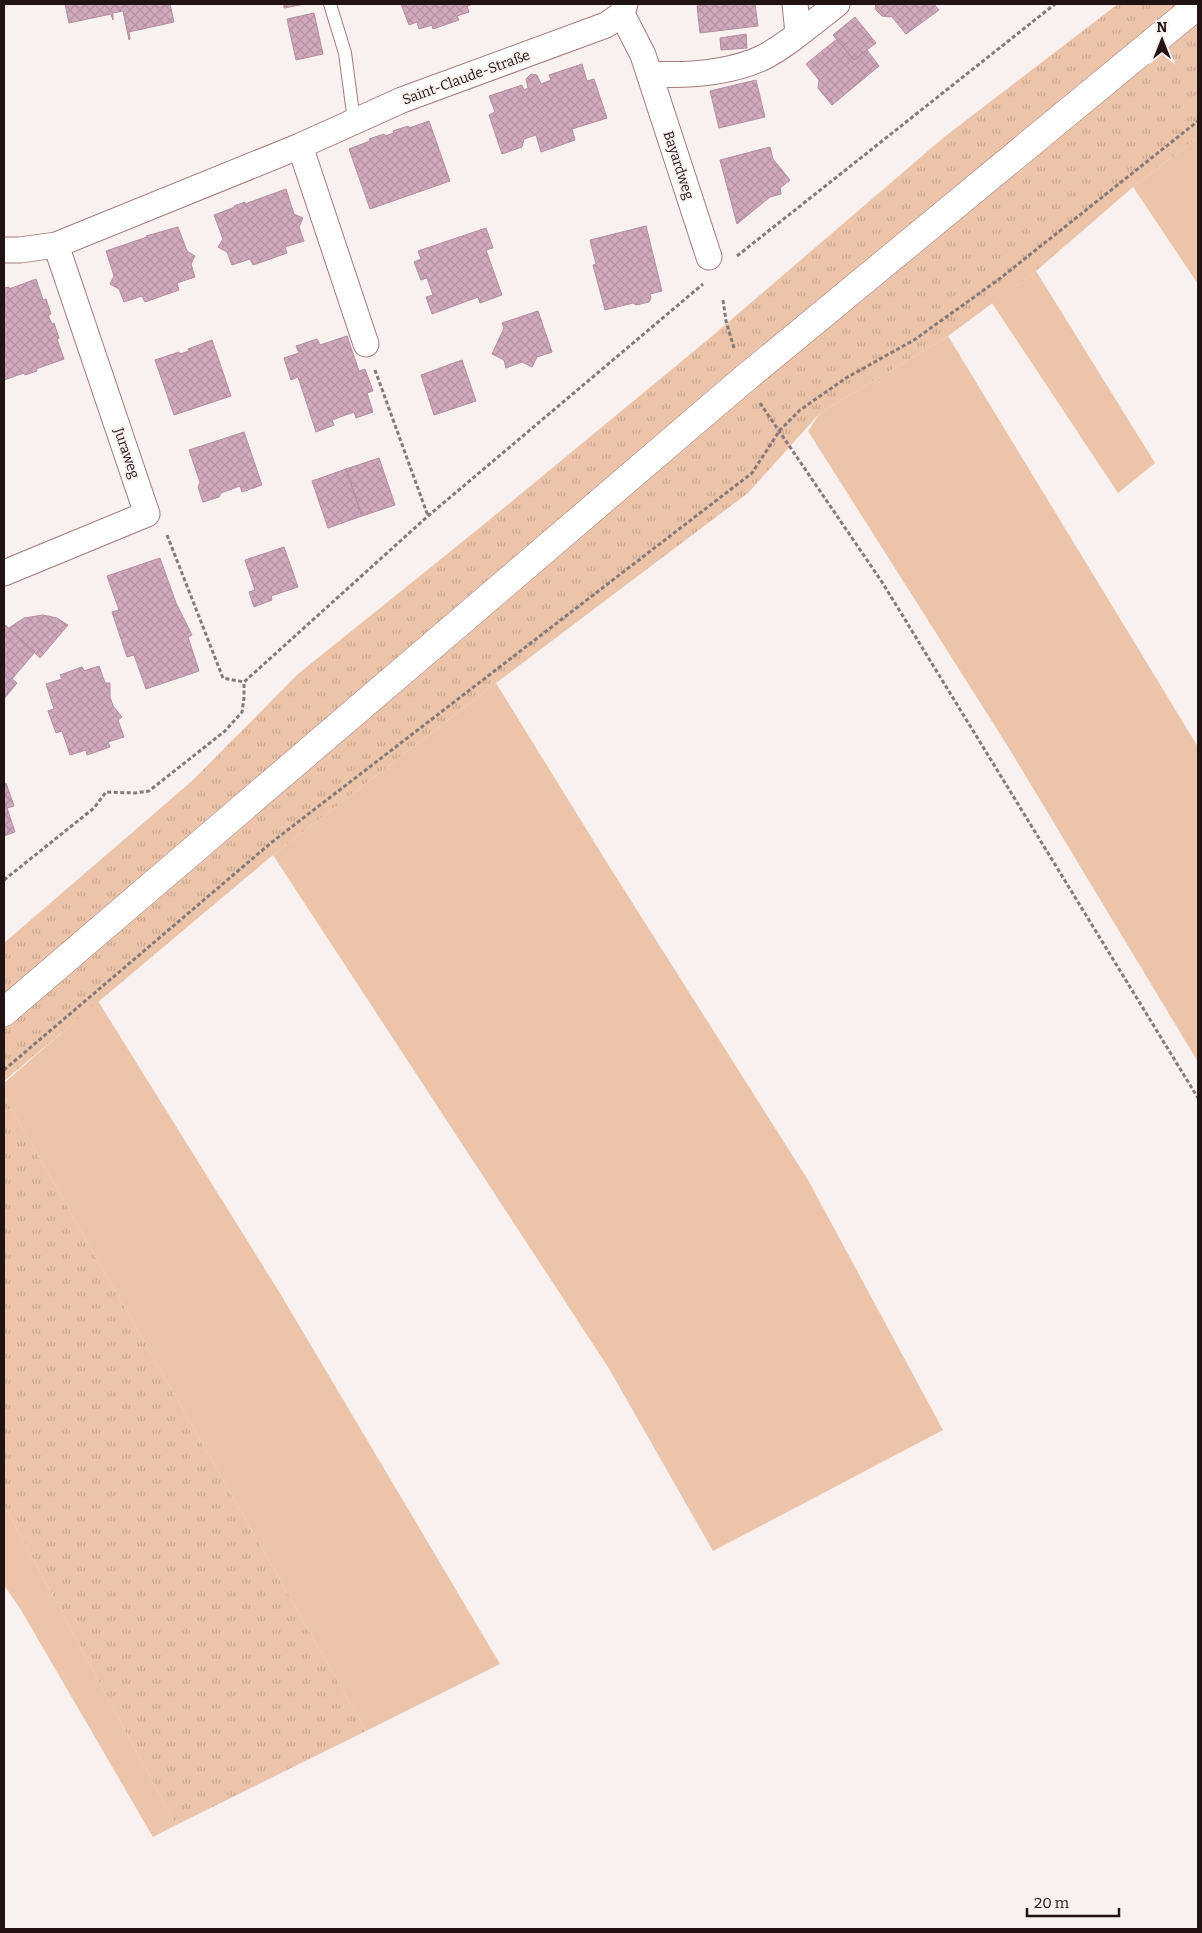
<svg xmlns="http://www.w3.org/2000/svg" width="1202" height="1933" viewBox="0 0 1202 1933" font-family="Bitter,serif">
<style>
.grass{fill:url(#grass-tufts)}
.garden{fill:#ebc4a9}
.building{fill:url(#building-cross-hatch);stroke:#b38fa0}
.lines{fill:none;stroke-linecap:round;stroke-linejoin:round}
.lane-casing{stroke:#a27a7f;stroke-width:14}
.street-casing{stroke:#a27a7f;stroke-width:27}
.secondary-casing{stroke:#a27a7f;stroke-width:29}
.path{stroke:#85797a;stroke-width:3;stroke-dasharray:4 2.5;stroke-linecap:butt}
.lane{stroke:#fff;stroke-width:12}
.street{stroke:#fff;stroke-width:25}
.secondary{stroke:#fff;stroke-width:28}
.labels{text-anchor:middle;stroke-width:4;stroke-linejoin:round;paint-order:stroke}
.street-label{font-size:14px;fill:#211214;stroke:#f9f0f0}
</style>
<defs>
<pattern id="grass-tufts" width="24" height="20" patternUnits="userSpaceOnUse" patternTransform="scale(1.25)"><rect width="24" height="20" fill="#ebc4a9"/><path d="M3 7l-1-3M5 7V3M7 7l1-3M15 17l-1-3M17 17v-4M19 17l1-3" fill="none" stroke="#c9a791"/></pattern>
<pattern id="building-cross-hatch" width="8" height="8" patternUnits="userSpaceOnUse" patternTransform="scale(1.25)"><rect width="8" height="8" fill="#d0aabc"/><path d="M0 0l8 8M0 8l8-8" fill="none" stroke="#b291a1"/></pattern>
</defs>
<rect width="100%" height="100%" fill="#f9f0f0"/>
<path class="grass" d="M 1118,4 L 1198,4 L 1198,137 L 1133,187 L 1036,271 L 948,336 L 820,413 L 748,493 L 496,683 L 273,855 L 4,1081 L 4,943 L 192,781 L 298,674 L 477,530 L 711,337 L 943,138 Z
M 4,1096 L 366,1731 L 176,1825 L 4,1505 Z"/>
<path class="garden" d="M 1198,137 L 1198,284 L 1133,187 Z
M 1036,271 L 1155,463 L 1118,493 L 992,303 Z
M 948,336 L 1198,747 L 1198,1062 L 1007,745 L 808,431 L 820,413 Z
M 496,683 L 609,866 L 808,1180 L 943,1430 L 713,1551 L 608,1367 L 273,855 Z
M 98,1001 L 281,1295 L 500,1664 L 366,1731 L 4,1096 L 4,1083 Z
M 4,1505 L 176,1825 L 153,1837 L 21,1610 L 4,1585 Z"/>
<path class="building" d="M 65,4 L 170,4 L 174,22 L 129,32 L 130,39 L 129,40 L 123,11 L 113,13 L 113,20 L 111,14 L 69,23 Z
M 284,4 L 305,4 L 284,8 Z
M 401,4 L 474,4 L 467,6 L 469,12 L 457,16 L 459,20 L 433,29 L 432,25 L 419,29 L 417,22 L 409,25 Z
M 711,4 L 755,4 L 758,26 L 700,33 L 697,6 Z
M 876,4 L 934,4 L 939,10 L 906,34 L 891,16 L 890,17 L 882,16 L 875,9 Z
M 314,13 L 323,54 L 296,60 L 287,19 Z
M 855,17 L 876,43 L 854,60 L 833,35 Z
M 746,34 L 747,48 L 721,50 L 720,38 Z
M 837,39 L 854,60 L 867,50 L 879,66 L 832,105 L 818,88 L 819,80 L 806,64 Z
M 582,64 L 587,81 L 594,79 L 607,118 L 572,129 L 575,140 L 541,152 L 536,135 L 524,139 L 522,147 L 502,154 L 489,115 L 495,112 L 489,96 L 522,85 L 524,90 L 528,88 L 526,79 L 531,74 L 537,75 L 541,84 L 551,80 L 549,75 Z
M 756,80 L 765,117 L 719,128 L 710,91 Z
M 429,121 L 450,181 L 370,209 L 349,149 L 370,141 L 369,139 L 384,134 L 385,136 L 394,133 L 393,131 L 408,126 L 409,128 Z
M 770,147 L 773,159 L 790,180 L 780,188 L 781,194 L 770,197 L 737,224 L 720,160 Z
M 286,189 L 294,214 L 303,218 L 299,227 L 304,241 L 285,247 L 287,253 L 253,265 L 250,259 L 232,265 L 227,252 L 218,247 L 223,239 L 214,215 L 235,207 L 234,206 L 245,202 L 245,204 Z
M 646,226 L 662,291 L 650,294 L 651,298 L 649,302 L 636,305 L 633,303 L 605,310 L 593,265 L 596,264 L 590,240 Z
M 178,227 L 187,251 L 195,256 L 191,264 L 195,277 L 177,283 L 179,290 L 145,302 L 142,296 L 124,302 L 119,289 L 110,284 L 114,276 L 106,251 L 147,237 L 146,236 Z
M 486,228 L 493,248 L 486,250 L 502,295 L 480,303 L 478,297 L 432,314 L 426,297 L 433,295 L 427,278 L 421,280 L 414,262 L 421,259 L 418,251 Z
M 36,279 L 43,300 L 46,299 L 51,314 L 48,315 L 52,324 L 54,323 L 59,338 L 57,339 L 64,359 L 36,369 L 37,371 L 25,375 L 24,373 L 4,380 L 4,288 L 9,287 L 9,289 Z
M 538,311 L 552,352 L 537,357 L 532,367 L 522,362 L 506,368 L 504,360 L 492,354 L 504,328 L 502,323 Z
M 347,336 L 359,371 L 365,369 L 373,391 L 367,393 L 373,412 L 356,418 L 354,412 L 332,420 L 334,425 L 316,432 L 298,377 L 291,380 L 284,358 L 299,353 L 296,346 L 317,339 L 320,345 Z
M 212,340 L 231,396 L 174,415 L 155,360 L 179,352 L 180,354 L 189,351 L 188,349 Z
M 462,360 L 476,401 L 434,415 L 421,375 Z
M 244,432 L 262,485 L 242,492 L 240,486 L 221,493 L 219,497 L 203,502 L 198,487 L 200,482 L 189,450 Z
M 379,458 L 395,505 L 362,516 L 346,469 Z
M 346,469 L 362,516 L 328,528 L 312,481 Z
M 284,547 L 298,587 L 271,596 L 272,600 L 254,607 L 249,592 L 255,590 L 245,560 Z
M 160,558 L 176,603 L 192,635 L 188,637 L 199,671 L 146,689 L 134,655 L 127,657 L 112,612 L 119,610 L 107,576 Z
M 43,615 L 57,618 L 68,625 L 40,658 L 9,628 L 24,618 Z
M 4,624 L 35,652 L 12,679 L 17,683 L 4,699 Z
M 99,666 L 105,683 L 110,683 L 110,697 L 113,706 L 122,717 L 118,720 L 124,737 L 108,742 L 110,747 L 87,755 L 86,750 L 70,755 L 62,731 L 56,733 L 48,711 L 54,709 L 46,684 L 62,679 L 60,675 L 82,667 L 84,671 Z
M 6,783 L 14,806 L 7,808 L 15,832 L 4,836 L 4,784 Z"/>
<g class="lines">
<g class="lane-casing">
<path id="lane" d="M 330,4 L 345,53 L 354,121"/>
</g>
<g class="street-casing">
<path id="street" d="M 795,4 L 798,33
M 622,14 L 643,55 L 709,257
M 649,74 C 686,76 727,74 762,58 C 785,47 816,20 837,4
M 300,146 L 366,344
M 4,250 L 20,250 L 56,245 L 300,146 L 402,100 L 606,25 L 622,14 L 625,4
M 4,573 L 147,514 L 56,245"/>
</g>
<g class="secondary-casing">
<path id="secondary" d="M 4,1012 L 743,380 L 1198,5"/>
</g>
<path class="path" d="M 737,256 L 1055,4
M 723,300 L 726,321 L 734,348
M 375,370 L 428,516
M 760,403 L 882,582 L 1198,1098
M 167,535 L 223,678 L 244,682
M 4,880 L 94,808 L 106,792 L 135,793 L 149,791 L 225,731 L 242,712 L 244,698 L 244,682 L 428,516 L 703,284
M 4,1070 L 272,842 L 752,473 L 780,430 L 800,410 L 846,378 L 914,340 L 998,280 L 1198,121"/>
<use href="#lane" class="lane"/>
<use href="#street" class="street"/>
<use href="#secondary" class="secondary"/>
</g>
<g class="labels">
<g class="street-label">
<text transform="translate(466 77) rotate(-20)" y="5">Saint-Claude-Straße</text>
<text transform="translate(679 165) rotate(72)" y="5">Bayardweg</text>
<text transform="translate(127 453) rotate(71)" y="5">Juraweg</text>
</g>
</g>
<rect width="1202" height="1933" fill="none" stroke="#211214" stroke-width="10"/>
<g transform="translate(1162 40)" stroke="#f9f0f0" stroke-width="4" paint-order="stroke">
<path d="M0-4L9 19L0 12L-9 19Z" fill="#211214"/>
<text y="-8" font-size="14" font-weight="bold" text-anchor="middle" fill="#211214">N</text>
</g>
<path d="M1027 1908v8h92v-8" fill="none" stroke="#211214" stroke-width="2.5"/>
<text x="1034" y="1908" font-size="15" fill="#211214" stroke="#f9f0f0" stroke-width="4" paint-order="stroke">20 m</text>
</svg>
